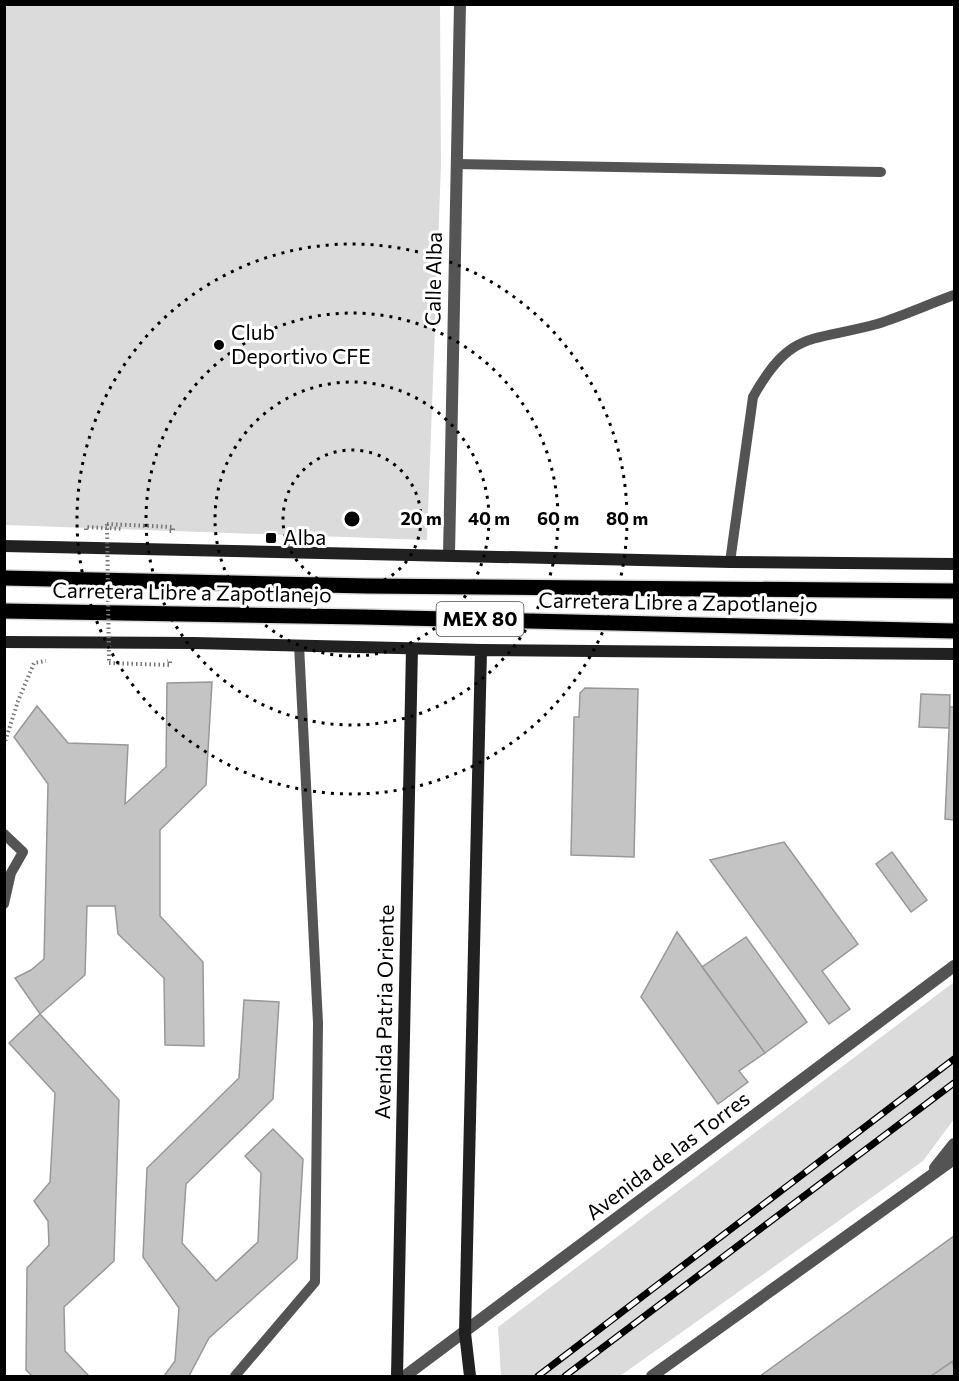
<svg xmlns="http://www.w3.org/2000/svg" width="959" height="1381" viewBox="0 0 959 1381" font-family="Commissioner,sans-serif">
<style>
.green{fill:#dbdbdb}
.building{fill:#c4c4c4;stroke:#989898;stroke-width:1.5}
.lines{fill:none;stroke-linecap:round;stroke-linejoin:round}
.primary-casing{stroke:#dbdbdb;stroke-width:18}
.path{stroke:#767676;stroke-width:4;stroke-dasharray:1.5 3;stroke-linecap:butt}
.service{stroke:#545454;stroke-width:10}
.tertiary{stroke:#545454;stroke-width:12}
.secondary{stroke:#212121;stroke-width:12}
.primary{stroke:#000;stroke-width:15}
.rail-casing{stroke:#000;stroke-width:7}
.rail{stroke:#fff;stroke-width:4.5;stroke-dasharray:14;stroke-linecap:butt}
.path-bridge{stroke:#767676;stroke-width:4;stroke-dasharray:1.5 3;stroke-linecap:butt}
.ring{fill:none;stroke:#000;stroke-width:3;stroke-dasharray:3 6}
.poi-dot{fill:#000;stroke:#fff;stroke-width:2}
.labels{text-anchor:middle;stroke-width:6;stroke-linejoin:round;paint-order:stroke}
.shield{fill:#fff;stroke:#4c4c4c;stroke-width:1.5}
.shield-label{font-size:20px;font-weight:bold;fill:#000}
.street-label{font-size:21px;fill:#000;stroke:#fff}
.poi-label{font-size:21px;fill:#000;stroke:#fff;text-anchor:start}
.centre{fill:#000;stroke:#fff;stroke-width:3}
.ring-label{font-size:18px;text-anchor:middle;font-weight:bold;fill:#000;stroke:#fff;stroke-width:6;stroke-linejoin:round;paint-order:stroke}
</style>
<rect width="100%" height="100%" fill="#fff"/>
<path class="green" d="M 5,4 L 440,5 L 441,165 L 427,540 L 5,525 Z
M 954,982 L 954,1119 L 923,1161 L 620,1376 L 501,1376 L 498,1327 Z"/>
<path class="building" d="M 212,682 L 206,785 L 160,830 L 160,916 L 203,962 L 204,1046 L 165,1045 L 164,978 L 118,934 L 115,906 L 87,906 L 85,975 L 40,1014 L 15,978 L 31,970 L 44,959 L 48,784 L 14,737 L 37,706 L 68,743 L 128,745 L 125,804 L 166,767 L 167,683 Z
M 585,688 L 638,689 L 634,857 L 571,855 L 574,717 L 579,717 L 580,693 Z
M 921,694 L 950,695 L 949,728 L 919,727 Z
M 950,707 L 954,707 L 954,820 L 945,819 Z
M 784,842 L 858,944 L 822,971 L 850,1009 L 829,1024 L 710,860 Z
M 892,852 L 927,900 L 911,912 L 876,864 Z
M 677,932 L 765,1053 L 739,1071 L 748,1082 L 718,1104 L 641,997 Z
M 746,937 L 807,1022 L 765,1053 L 702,967 Z
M 244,1000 L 279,1002 L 273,1099 L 186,1184 L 182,1243 L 216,1281 L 258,1242 L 261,1173 L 245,1156 L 273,1129 L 303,1159 L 297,1259 L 209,1338 L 189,1376 L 164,1376 L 175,1361 L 179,1308 L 143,1257 L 147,1168 L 239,1078 Z
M 40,1014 L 119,1100 L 114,1261 L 64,1307 L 65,1351 L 89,1376 L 32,1376 L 26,1370 L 27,1268 L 49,1245 L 48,1221 L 34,1201 L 50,1182 L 55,1093 L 9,1043 Z
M 954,1236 L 954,1360 L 931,1376 L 760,1376 Z
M 952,1362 L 954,1366 L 954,1376 L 931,1376 Z"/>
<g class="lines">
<g class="primary-casing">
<path id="primary" d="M 4,578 L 367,586 L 954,591
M 4,611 L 362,617 L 954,631"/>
</g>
<path class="path" d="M 107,524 L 173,527 L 173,531 L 169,531
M 86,530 L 86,527 L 123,529
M 109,663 L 170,665 L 170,661 L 167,661
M 4,745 L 18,701 L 34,663 L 46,661"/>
<path class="service" d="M 456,164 L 881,172
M 730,562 L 753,397 C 790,330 811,342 877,324 C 903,316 929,304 954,295
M 4,834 L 23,852 L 11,873 L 4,904
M 235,1376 L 315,1282 L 318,1023 L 299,645"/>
<path class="tertiary" d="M 449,555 L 460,4
M 935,1168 L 954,1144
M 405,1376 L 954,966
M 652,1376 L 954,1159"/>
<path class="secondary" d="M 4,546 L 730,562 L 954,564
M 4,642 L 194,643 L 481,650 L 954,654
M 397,1376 L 412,648
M 470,1376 L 465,1333 L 481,650"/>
<use href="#primary" class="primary"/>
<g class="rail-casing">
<path id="rail" d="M 538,1376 L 954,1059
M 565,1376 L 954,1083"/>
</g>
<use href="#rail" class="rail"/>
<path class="path-bridge" d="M 107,524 L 109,663"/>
</g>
<g class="ring">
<circle cx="352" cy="519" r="69"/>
<circle cx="352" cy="519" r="137"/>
<circle cx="352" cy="519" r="206"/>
<circle cx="352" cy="519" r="275"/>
</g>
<g class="poi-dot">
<circle cx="219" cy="345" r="6"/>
<rect x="265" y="532" width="12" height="12" rx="3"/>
</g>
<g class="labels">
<rect class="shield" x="436.5" y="602" width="87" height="34" rx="4.5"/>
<g class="shield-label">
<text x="480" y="626">MEX 80</text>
</g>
<g class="street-label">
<text transform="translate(434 279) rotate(-89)" y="7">Calle Alba</text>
<text transform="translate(192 593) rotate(1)" y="7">Carretera Libre a Zapotlanejo</text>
<text transform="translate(678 603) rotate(1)" y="7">Carretera Libre a Zapotlanejo</text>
<text transform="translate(385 1012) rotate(-89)" y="7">Avenida Patria Oriente</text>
<text transform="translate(668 1156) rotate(-37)" y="7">Avenida de las Torres</text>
</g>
<g class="poi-label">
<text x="231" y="340">Club<tspan x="231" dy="24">Deportivo CFE</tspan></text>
<text x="283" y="545">Alba</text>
</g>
</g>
<circle cx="352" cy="519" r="9" class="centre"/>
<g class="ring-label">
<text x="421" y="525">20 m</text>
<text x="489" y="525">40 m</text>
<text x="558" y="525">60 m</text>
<text x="627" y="525">80 m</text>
</g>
<rect width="959" height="1381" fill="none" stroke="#000000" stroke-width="12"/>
</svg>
